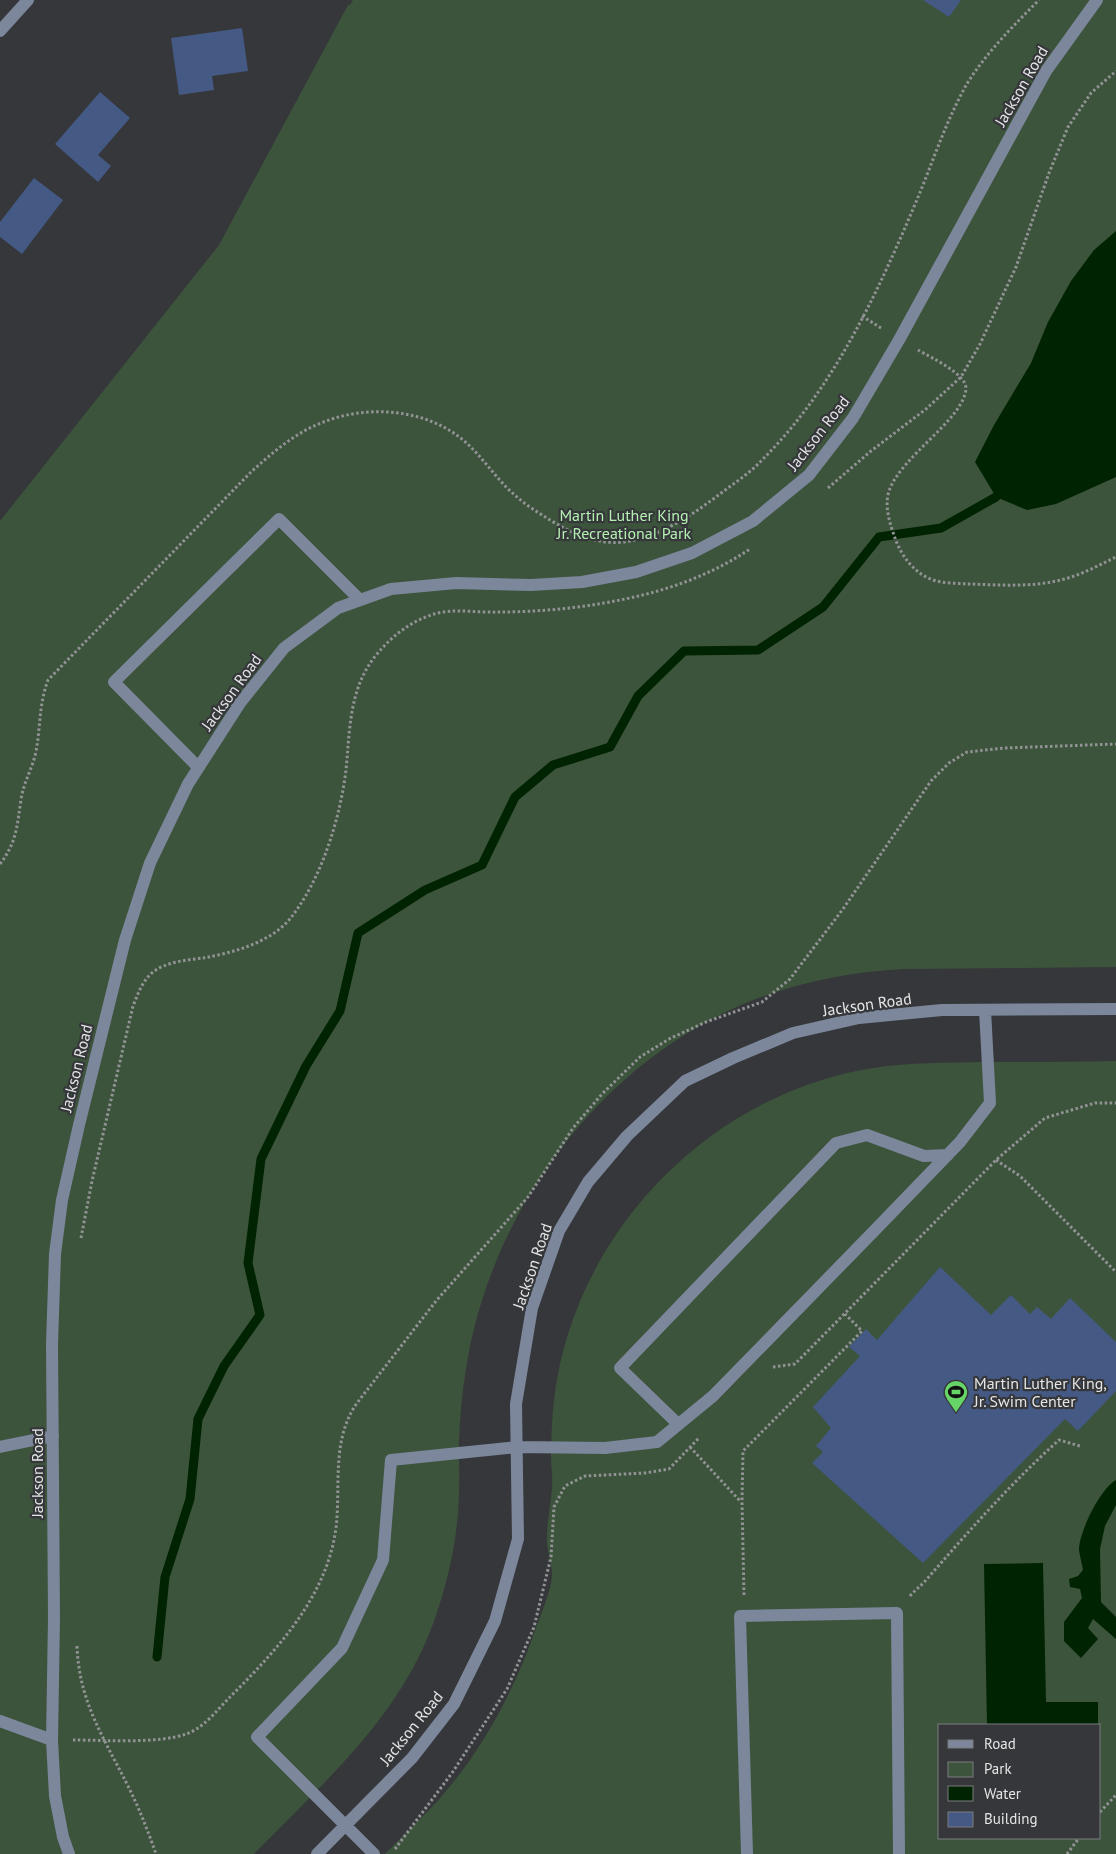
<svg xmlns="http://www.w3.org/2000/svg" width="1116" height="1854" viewBox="0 0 1116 1854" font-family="'PT Sans',sans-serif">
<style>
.green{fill:#3d543c;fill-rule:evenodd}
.water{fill:#002301}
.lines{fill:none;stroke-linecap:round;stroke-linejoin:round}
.stream{stroke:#002301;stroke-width:9}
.building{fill:#445984}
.path{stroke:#929395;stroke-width:3;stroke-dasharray:2.5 2.5;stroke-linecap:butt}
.minor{stroke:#7c879c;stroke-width:12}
.labels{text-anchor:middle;stroke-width:4.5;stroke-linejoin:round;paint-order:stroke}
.street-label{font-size:16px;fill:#e4e5e6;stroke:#35373a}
.park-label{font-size:16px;fill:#b5f2b2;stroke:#35373a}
.poi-label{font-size:16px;fill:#e4e5e6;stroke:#35373a;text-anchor:start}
</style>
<rect width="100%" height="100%" fill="#35373a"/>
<path class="green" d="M 353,0 L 1116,0 L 1116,967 L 904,969 C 848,972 793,983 741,1005 C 596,1068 490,1213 466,1369 C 462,1392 460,1416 459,1441 C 459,1465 460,1489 458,1513 C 455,1551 446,1588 433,1624 C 398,1719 323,1783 254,1854 L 0,1854 L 0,521 L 219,245 L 348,5 L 350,5 Z
M 1116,1061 L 1116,1854 L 385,1854 C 405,1833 428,1813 446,1791 C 486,1744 516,1686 536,1628 C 541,1614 552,1588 552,1574 C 552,1562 546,1550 547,1537 C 547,1521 551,1504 552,1488 C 553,1477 551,1467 551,1456 C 551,1438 552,1419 554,1400 C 573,1235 708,1094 873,1068 C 910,1062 947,1063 985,1062 C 1029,1062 1072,1062 1116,1061 ZM 940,1725 L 1100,1725 L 1100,1838 L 940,1838 Z"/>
<path class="water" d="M 1116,231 L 1116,477 L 1056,504 L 1027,510 L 996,497 L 975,462 L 994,425 L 1031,363 L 1048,322 L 1071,281 L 1094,250 Z
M 1116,1480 L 1116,1505 L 1105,1526 L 1100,1549 L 1101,1602 L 1116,1617 L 1116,1639 L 1093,1619 L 1088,1628 L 1098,1639 L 1081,1658 L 1064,1641 L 1064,1622 L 1082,1598 L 1080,1589 L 1070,1587 L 1069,1579 L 1078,1576 L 1083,1570 C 1082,1564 1080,1557 1079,1550 C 1079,1532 1100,1489 1116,1480 Z
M 1043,1563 L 1046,1702 L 1098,1702 L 1098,1725 L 987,1725 L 984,1564 Z"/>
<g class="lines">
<path class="stream" d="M 157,1657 L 165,1577 L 190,1499 L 198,1419 L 224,1366 L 260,1315 L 248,1263 L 261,1159 L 306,1066 L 340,1011 L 358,933 L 425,890 L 482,865 L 515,797 L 553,765 L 610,747 L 638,696 L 684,651 L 758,650 L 823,607 L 879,537 L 941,528 L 996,497"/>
</g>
<path class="building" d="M 923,0 L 961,0 L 949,17 Z
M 242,28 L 248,71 L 212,76 L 214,90 L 179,95 L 171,38 Z
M 100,92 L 130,118 L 98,155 L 111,166 L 98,182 L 55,144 Z
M 34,178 L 63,200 L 22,254 L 0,237 L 0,222 Z
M 940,1267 L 991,1315 L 1011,1295 L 1030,1314 L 1037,1307 L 1051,1319 L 1070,1298 L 1116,1342 L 1116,1391 L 1078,1431 L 1065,1419 L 923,1563 L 812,1463 L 823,1452 L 816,1446 L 831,1428 L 813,1407 L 860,1356 L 849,1347 L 866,1329 L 877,1340 Z"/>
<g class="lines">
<path class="path" d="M 862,316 L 881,328
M 918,350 C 930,357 967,374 966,389 C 963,420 901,456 889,491 C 884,506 890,524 895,538 C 901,555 912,570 928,578 C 941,584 956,583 969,584 C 1003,585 1039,588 1071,577 C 1087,572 1101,564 1116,557
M 828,488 L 871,451 L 926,409 L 961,377 L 980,344 L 1016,267 L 1049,173 L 1068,127 L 1091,93 L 1116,71
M 0,864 C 17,842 17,825 21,800 C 23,784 31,771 35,756 C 41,730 38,707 48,680 L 251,472 C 272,453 295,433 321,423 C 364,405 420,408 458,436 C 481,453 495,479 517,497 C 527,506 539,513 550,520 C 596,548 625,550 673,525 C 689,517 702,507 716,497 C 731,485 748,475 761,461 C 833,390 877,294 916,202 C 933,162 946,120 968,82 C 988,51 1013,26 1039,0
M 996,1160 L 1020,1176 L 1116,1272
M 81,1238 L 92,1181 L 133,1006 C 138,994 142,981 153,972 C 166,962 186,960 203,958 C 232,953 269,943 289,920 C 321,881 340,819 346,770 C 350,729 349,687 377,654 C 392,636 411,621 434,614 C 454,608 478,613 499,612 C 533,612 570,609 604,603 C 657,594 705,579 750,549
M 773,1367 L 795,1364 L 996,1160 L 1045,1118 L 1095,1103 L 1116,1103
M 690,1447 L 741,1502
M 744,1595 L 742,1502 L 743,1451 L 862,1331 L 845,1314
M 910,1596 C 915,1590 921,1586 926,1580 C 969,1531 1011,1483 1059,1440 L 1080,1446
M 77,1646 C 79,1702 104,1738 128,1786 C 139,1808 148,1831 156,1854
M 73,1740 C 104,1740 158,1744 186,1734 C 204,1728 217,1710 229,1698 C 276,1651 327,1597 336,1528 C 341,1485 331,1440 357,1403 L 436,1301 L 528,1197 L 573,1128 L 602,1094 L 640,1057 L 669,1039 L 706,1022 L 762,1002 L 790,979 L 843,909 L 931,781 L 949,763 L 967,752 L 1005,748 L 1116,744
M 1100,1812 L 1116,1795
M 395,1849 L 452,1773 L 507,1689 L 534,1627 L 551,1557 L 554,1507 L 565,1486 L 585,1476 L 645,1473 L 669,1469 L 699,1438
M 1067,1854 L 1079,1838"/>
<path class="minor" d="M 0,31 L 28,0
M 198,767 L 114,682 L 279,519 L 360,600
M 678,1424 L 620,1368 L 836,1143 L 867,1135 L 924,1156 L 948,1155
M 0,1447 L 53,1436
M 0,1721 L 52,1740
M 69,1854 L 63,1837 L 55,1796 L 52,1740 L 54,1618 L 52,1344 L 55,1254 L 62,1200 L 79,1125 L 125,940 L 150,863 L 188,784 L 240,703 L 284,648 L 338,608 L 391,589 L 456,583 L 531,585 L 582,582 L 636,572 L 692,553 L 753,521 L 809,475 L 853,418 L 899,340 L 1046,71 L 1097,0
M 317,1854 L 412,1758 L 454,1704 L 495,1621 L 518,1539 L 516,1404 L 532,1308 L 559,1231 L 588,1182 L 627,1136 L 685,1081 L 733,1058 L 793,1033 L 859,1018 L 942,1010 L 1116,1009
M 374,1854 L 257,1737 L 342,1648 L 383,1560 L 391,1460 L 517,1447 L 605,1448 L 657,1442 L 713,1396 L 876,1229 L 960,1142 L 990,1103 L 985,1010
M 747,1854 L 740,1616 L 897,1613 L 899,1854"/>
</g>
<defs>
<g id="stadium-pin" transform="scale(1.25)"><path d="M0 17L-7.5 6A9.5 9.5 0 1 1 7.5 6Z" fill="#66d466" stroke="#35373a"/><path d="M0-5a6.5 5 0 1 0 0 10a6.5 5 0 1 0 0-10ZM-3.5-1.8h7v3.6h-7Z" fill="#111"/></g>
</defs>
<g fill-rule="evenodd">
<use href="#stadium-pin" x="956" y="1392"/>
</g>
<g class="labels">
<g class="street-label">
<text transform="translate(1021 86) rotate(-60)" y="6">Jackson Road</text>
<text transform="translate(818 433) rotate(-52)" y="6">Jackson Road</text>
<text transform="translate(231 692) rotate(-54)" y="6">Jackson Road</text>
<text transform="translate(867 1004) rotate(-8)" y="6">Jackson Road</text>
<text transform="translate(76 1068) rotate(-76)" y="6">Jackson Road</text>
<text transform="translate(532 1266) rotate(-71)" y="6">Jackson Road</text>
<text transform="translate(37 1473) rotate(-90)" y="6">Jackson Road</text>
<text transform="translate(411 1728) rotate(-51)" y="6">Jackson Road</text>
</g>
<g class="park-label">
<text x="624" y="521">Martin Luther King<tspan x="624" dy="18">Jr. Recreational Park</tspan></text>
</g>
<g class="poi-label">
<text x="974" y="1389">Martin Luther King,<tspan x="974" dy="18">Jr. Swim Center</tspan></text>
</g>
</g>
<rect x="938" y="1724" width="162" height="115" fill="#35373a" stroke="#7b7d7f"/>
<rect x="948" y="1740" width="25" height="8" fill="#7c879c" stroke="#7b7d7f"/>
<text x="984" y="1749" font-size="15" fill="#e4e5e6">Road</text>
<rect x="948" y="1762" width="25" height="15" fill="#3d543c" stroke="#7b7d7f"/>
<text x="984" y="1774" font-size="15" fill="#e4e5e6">Park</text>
<rect x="948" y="1786" width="25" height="15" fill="#002301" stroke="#7b7d7f"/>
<text x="984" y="1799" font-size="15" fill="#e4e5e6">Water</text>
<rect x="948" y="1812" width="25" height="15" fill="#445984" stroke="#7b7d7f"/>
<text x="984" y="1824" font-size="15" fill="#e4e5e6">Building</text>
</svg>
